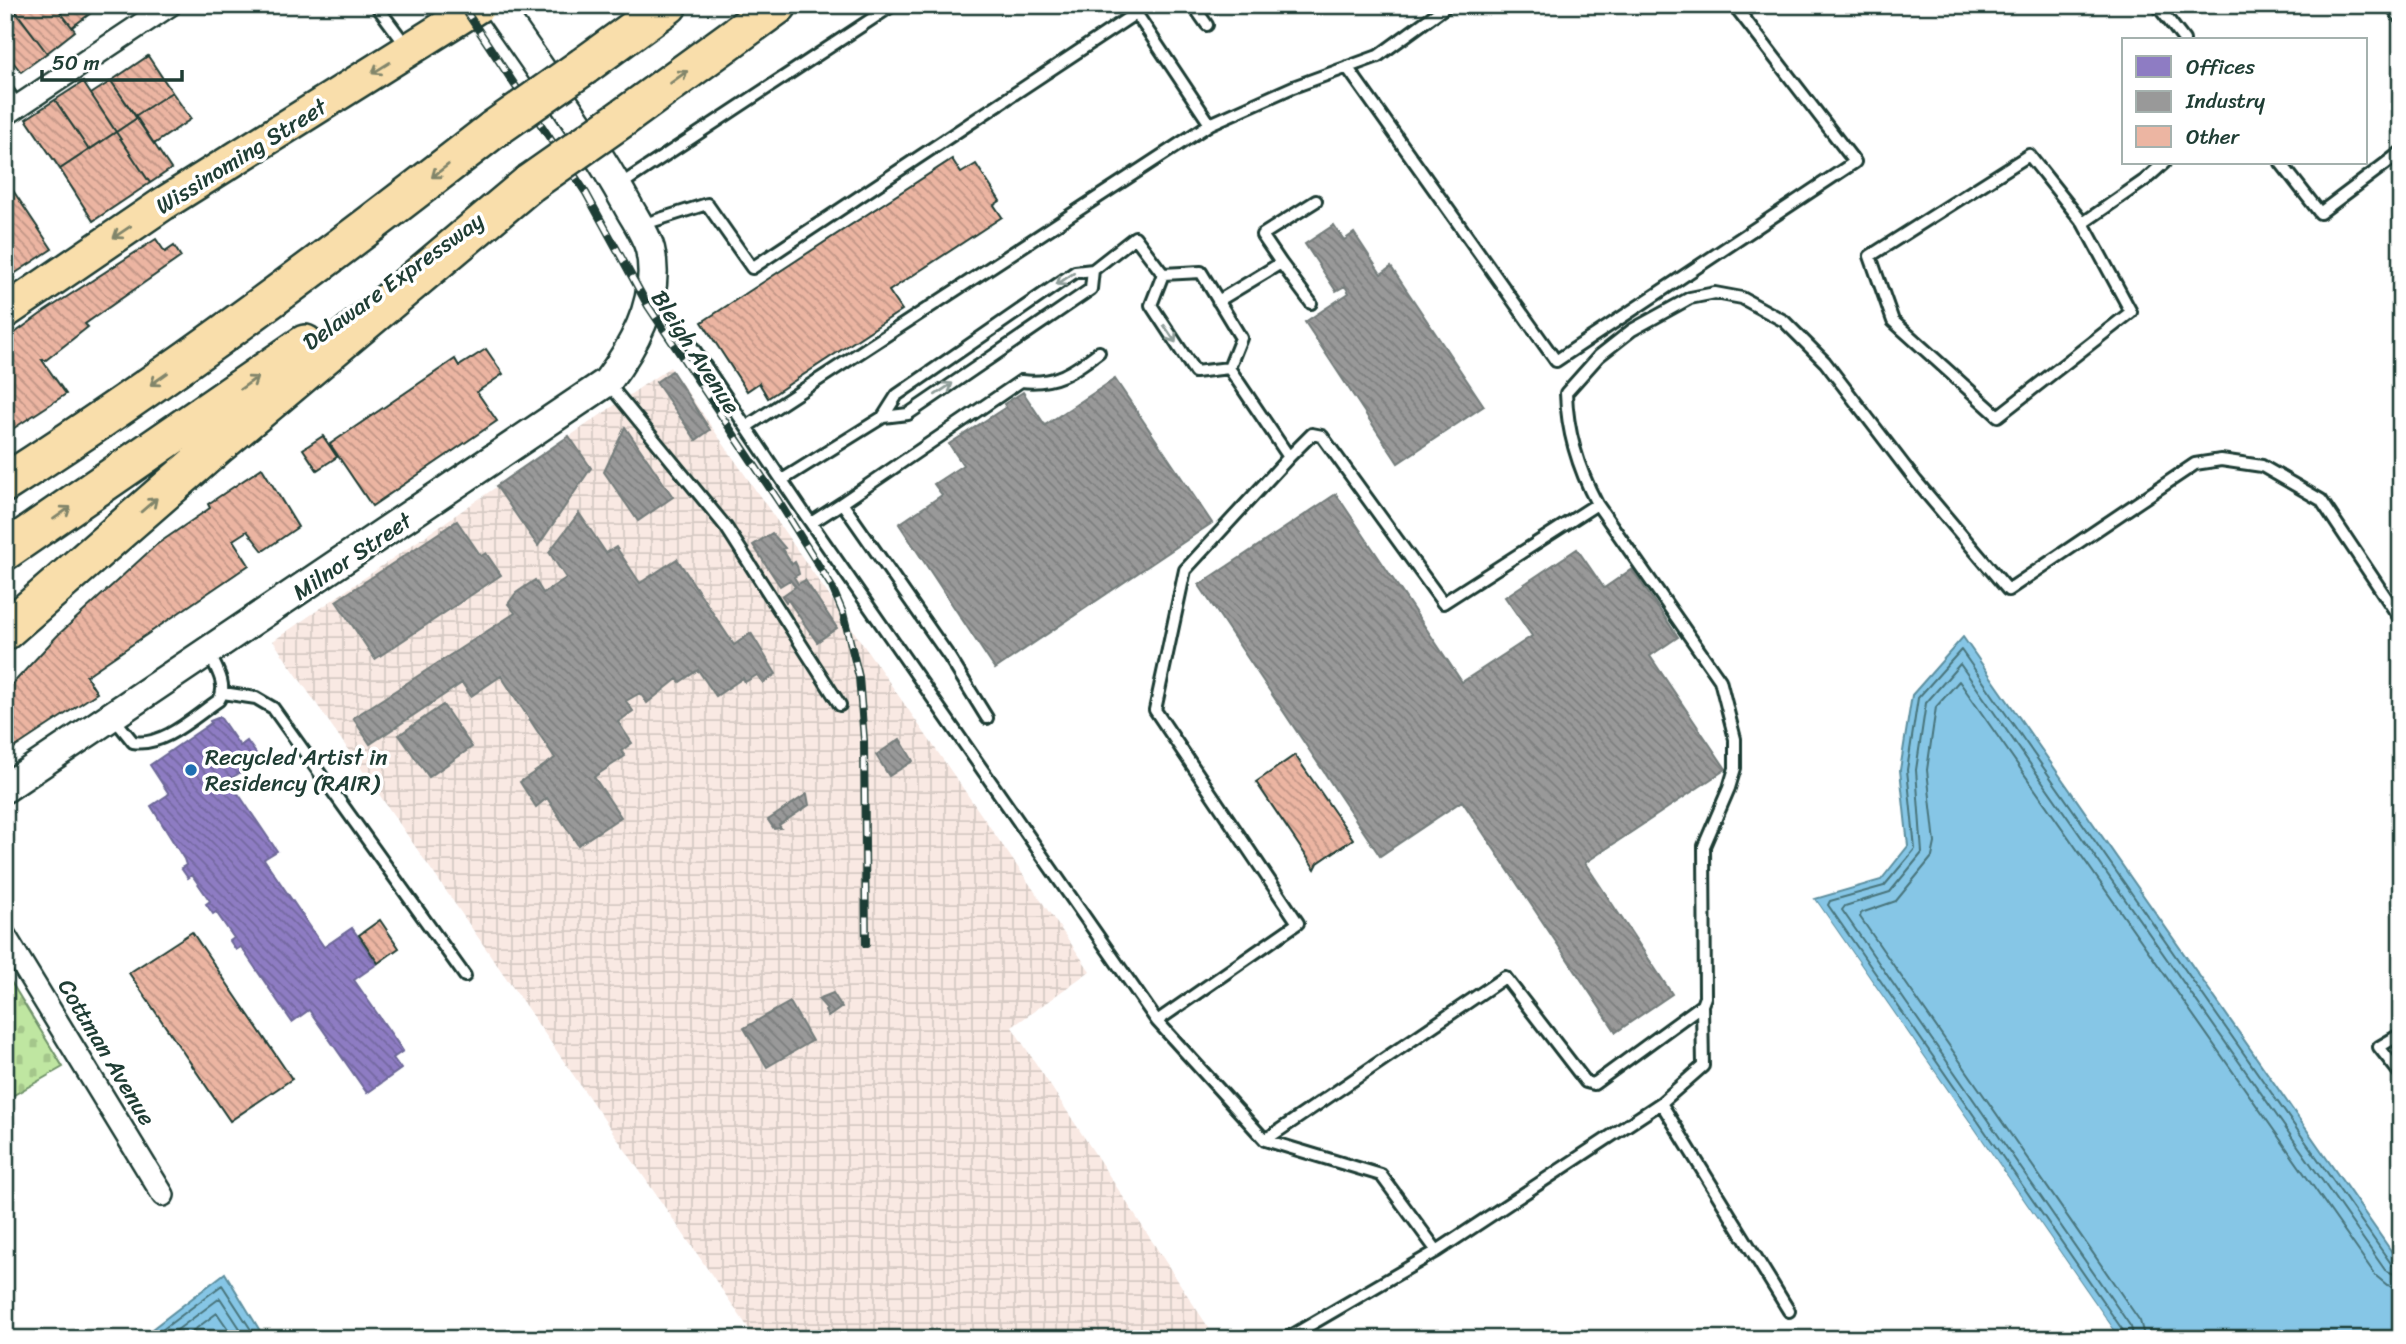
<svg xmlns="http://www.w3.org/2000/svg" width="2406" height="1344" viewBox="0 0 2406 1344" font-family="Sriracha,sans-serif">
<style>
.industrial{fill:url(#industrial-grid)}
.cemetery{fill:url(#cemetery-stones);stroke:#6f926a;stroke-width:2}
.water{fill:#86c6e6;stroke:#5d8f9f;stroke-width:2}
.pier{fill:#fff}
.offices{fill:url(#offices-back-hatch);stroke:#6d6998;stroke-width:2}
.industry{fill:url(#industry-back-hatch);stroke:#747d7b;stroke-width:2}
.lines{fill:none;stroke-linecap:round;stroke-linejoin:round}
.shore{stroke:#48747b;stroke-width:2}
.building{fill:url(#building-back-hatch);stroke:#1f3d34;stroke-width:2}
.lane-casing{stroke:#1f3d34;stroke-width:16}
.street-casing{stroke:#1f3d34;stroke-width:26}
.secondary-casing{stroke:#1f3d34;stroke-width:33}
.primary-casing{stroke:#1f3d34;stroke-width:37}
.highway-casing{stroke:#1f3d34;stroke-width:42}
.lane{stroke:#fff;stroke-width:10}
.street{stroke:#fff;stroke-width:21}
.secondary{stroke:#fff;stroke-width:28}
.primary{stroke:#f9deab;stroke-width:32}
.highway{stroke:#f9deab;stroke-width:37}
.rail-casing{stroke:#1f3d34;stroke-width:8}
.rail{stroke:#fff;stroke-width:5;stroke-dasharray:16;stroke-linecap:butt}
.highway-bridge-casing{stroke:#1f3d34;stroke-width:42;stroke-linecap:butt}
.highway-bridge{stroke:#f9deab;stroke-width:37}
.oneway{stroke:#81856a}
.oneway2{stroke:#8f9e9a}
.poi-dot{fill:#1f6fb2;stroke:#fff;stroke-width:2.5}
.labels{text-anchor:middle;stroke-width:7;stroke-linejoin:round;paint-order:stroke}
.street-label{font-size:23px;fill:#1f3d34;stroke:#fff}
.poi-label{font-size:23px;fill:#1f3d34;stroke:#fff;text-anchor:start}
</style>
<defs>
<pattern id="industrial-grid" width="8" height="8" patternUnits="userSpaceOnUse" patternTransform="scale(1.75)"><rect width="8" height="8" fill="#f9e9e3"/><path d="M0 4h8M4 0v8" fill="none" stroke="#d5c9c3"/></pattern>
<pattern id="cemetery-stones" width="16" height="16" patternUnits="userSpaceOnUse" patternTransform="scale(1.75)"><rect width="16" height="16" fill="#bfe6a1"/><path d="M2 7V4a2 2 0 0 1 4 0v3zM10 15v-3a2 2 0 0 1 4 0v3z" fill="#a4c68b"/></pattern>
<pattern id="offices-back-hatch" width="6" height="6" patternUnits="userSpaceOnUse" patternTransform="scale(1.75)"><rect width="6" height="6" fill="#8e7cc3"/><path d="M-1 5l2 2M0 0l6 6M5-1l2 2" fill="none" stroke="#73679f"/></pattern>
<pattern id="industry-back-hatch" width="6" height="6" patternUnits="userSpaceOnUse" patternTransform="scale(1.75)"><rect width="6" height="6" fill="#999"/><path d="M-1 5l2 2M0 0l6 6M5-1l2 2" fill="none" stroke="#7c7e7e"/></pattern>
<pattern id="building-back-hatch" width="6" height="6" patternUnits="userSpaceOnUse" patternTransform="scale(1.75)"><rect width="6" height="6" fill="#ecb5a2"/><path d="M-1 5l2 2M0 0l6 6M5-1l2 2" fill="none" stroke="#bf9485"/></pattern>
</defs>
<rect width="100%" height="100%" fill="#fff"/>
<filter id="ink" filterUnits="userSpaceOnUse"><feTurbulence type="fractalNoise" baseFrequency=".0143" numOctaves="2"/><feDisplacementMap in="SourceGraphic" scale="14" xChannelSelector="R" yChannelSelector="G"/><feConvolveMatrix kernelMatrix="1 2 1 2 8 2 1 2 1" color-interpolation-filters="sRGB"/></filter>
<g filter="url(#ink)">
<path class="industrial" d="M 670,367 L 1090,971 L 1012,1027 L 1216,1339 L 756,1339 L 273,641 Z"/>
<path class="cemetery" d="M 11,982 L 63,1067 L 5,1100 L 5,985 Z"/>
<path class="water" d="M 1963,637 L 2401,1265 L 2401,1339 L 2120,1339 L 1815,899 L 1881,880 L 1908,846 L 1900,770 L 1912,695 Z
M 225,1273 L 265,1339 L 139,1339 Z"/>
<path class="pier" d="M 1815,899 L 2120,1339 L 2116,1339 L 1813,903 Z"/>
<path class="offices" d="M 220,717 L 240,746 L 247,741 L 260,759 L 229,780 L 277,851 L 264,859 L 324,947 L 352,928 L 377,964 L 354,980 L 403,1051 L 393,1058 L 401,1069 L 367,1093 L 309,1010 L 292,1022 L 241,947 L 236,950 L 230,941 L 234,938 L 216,912 L 213,914 L 206,904 L 210,901 L 192,875 L 188,878 L 181,868 L 186,865 L 184,859 L 151,806 L 169,794 L 150,765 L 211,723 L 210,721 Z"/>
<path class="industry" d="M 1334,225 L 1344,240 L 1354,233 L 1381,274 L 1391,267 L 1484,406 L 1398,463 L 1305,322 L 1349,293 L 1345,286 L 1336,291 L 1305,244 Z
M 672,371 L 710,430 L 696,440 L 656,382 Z
M 1115,379 L 1212,523 L 995,669 L 899,524 L 942,495 L 934,484 L 963,465 L 949,444 L 1006,407 L 1004,404 L 1023,392 L 1045,425 Z
M 625,427 L 673,497 L 638,521 L 604,472 Z
M 569,436 L 591,468 L 538,546 L 496,486 Z
M 1336,494 L 1462,682 L 1532,636 L 1505,597 L 1577,549 L 1604,588 L 1632,569 L 1678,637 L 1650,656 L 1726,769 L 1585,863 L 1672,994 L 1616,1032 L 1462,801 L 1380,856 L 1199,585 Z
M 579,513 L 606,553 L 616,547 L 640,583 L 677,559 L 734,645 L 751,633 L 776,674 L 763,683 L 757,675 L 745,682 L 743,678 L 716,696 L 698,670 L 680,682 L 677,679 L 647,703 L 640,693 L 626,701 L 633,711 L 618,722 L 632,743 L 621,751 L 625,756 L 594,777 L 621,817 L 578,845 L 547,798 L 536,807 L 520,782 L 555,758 L 501,676 L 471,696 L 462,683 L 370,744 L 353,718 L 515,613 L 508,604 L 516,593 L 535,580 L 543,593 L 566,578 L 549,552 Z
M 457,521 L 481,556 L 486,553 L 501,575 L 375,659 L 336,601 Z
M 772,533 L 785,548 L 782,549 L 792,564 L 795,562 L 797,566 L 799,574 L 794,577 L 798,584 L 805,580 L 837,628 L 817,642 L 788,600 L 786,602 L 782,596 L 795,587 L 790,580 L 780,586 L 753,545 Z
M 443,705 L 472,747 L 429,777 L 399,735 Z
M 900,739 L 913,761 L 889,776 L 876,755 Z
M 807,794 L 809,805 L 779,825 L 781,828 L 774,829 L 768,820 Z
M 833,993 L 842,1007 L 828,1017 L 825,1011 L 827,1009 L 818,999 Z
M 790,1002 L 812,1041 L 767,1067 L 744,1028 Z"/>
<g class="lines">
<path class="shore" d="M 150,1339 L 222,1285 L 257,1339
M 165,1339 L 220,1298 L 247,1339
M 182,1339 L 217,1313 L 235,1339
M 2126,1339 L 2124,1332 L 1828,905 L 1830,901 L 1884,886 L 1915,849 L 1907,770 L 1918,698 L 1961,650 L 2392,1265 L 2401,1268
M 2134,1339 L 2131,1327 L 1842,910 L 1845,906 L 1890,892 L 1922,853 L 1916,770 L 1926,703 L 1960,664 L 2385,1270 L 2401,1277
M 2145,1339 L 2140,1321 L 1860,917 L 1861,913 L 1896,901 L 1932,857 L 1935,843 L 1927,770 L 1936,707 L 1959,681 L 2376,1276 L 2387,1285 L 2401,1288"/>
</g>
<path class="building" d="M 11,5 L 55,5 L 75,31 L 47,53 Z
M 55,5 L 98,5 L 99,7 L 72,27 Z
M 15,11 L 47,53 L 21,72 L 5,52 L 5,18 Z
M 148,56 L 172,92 L 135,116 L 111,81 Z
M 111,81 L 137,118 L 116,132 L 91,94 Z
M 83,82 L 116,132 L 89,150 L 55,100 Z
M 172,92 L 191,119 L 154,144 L 135,116 Z
M 55,100 L 89,150 L 60,169 L 26,119 Z
M 137,118 L 171,169 L 150,183 L 116,132 Z
M 116,132 L 150,183 L 93,221 L 60,169 Z
M 952,159 L 961,173 L 976,164 L 1000,201 L 994,205 L 1002,217 L 889,291 L 902,310 L 768,398 L 759,383 L 747,391 L 702,322 Z
M 10,186 L 52,249 L 5,280 L 5,190 Z
M 156,239 L 165,252 L 174,246 L 181,257 L 85,324 L 88,327 L 46,360 L 42,360 L 66,394 L 5,434 L 5,340 L 45,311 Z
M 486,349 L 503,374 L 477,392 L 497,421 L 372,506 L 330,444 L 455,359 L 459,366 Z
M 323,436 L 337,457 L 317,470 L 303,449 Z
M 262,468 L 298,527 L 263,551 L 247,531 L 233,540 L 249,565 L 86,676 L 97,693 L 5,754 L 5,692 L 58,635 L 156,545 L 210,508 L 208,504 Z
M 1295,755 L 1353,839 L 1318,863 L 1315,869 L 1256,782 Z
M 380,920 L 399,948 L 378,963 L 359,935 Z
M 192,932 L 292,1079 L 230,1121 L 129,973 Z"/>
<g class="lines">
<g class="lane-casing">
<path id="lane" d="M 376,5 L 408,48
M 1193,5 L 1207,25
M 2157,5 L 2184,40
M 2391,5 L 2401,19
M 1347,67 L 1556,361 L 1855,162 L 1734,5
M 5,88 L 18,106
M 1210,124 L 1293,87 L 1378,56 L 1448,5
M 2029,155 L 2083,223 L 2131,312 L 1998,416 L 1893,321 L 1870,256 Z
M 2281,163 L 2320,213 L 2401,152
M 617,187 L 893,5
M 2083,223 L 2145,180 L 2164,163
M 641,225 L 707,204 L 752,268 L 1136,13 L 1210,124 L 746,427
M 1281,263 L 1311,303
M 1093,270 L 1135,237 L 1163,274
M 1163,274 L 1201,272 L 1241,338 L 1229,368
M 1163,274 L 1151,305 L 1195,372 L 1229,368
M 656,293 L 806,516 L 1157,1021
M 1218,301 L 1281,263 L 1262,235 L 1316,201
M 1229,368 L 1289,457 L 1312,434 L 1322,436 L 1443,603 L 1597,504 L 1720,680 L 1735,739 L 1735,768 L 1729,788 L 1704,846 L 1705,997 L 1702,1005 L 1594,1084 L 1586,1082 L 1505,977 L 1265,1140 L 1157,1021 L 1298,923 L 1155,710 L 1185,570 L 1289,457
M 607,382 L 726,527 L 840,705
M 782,480 L 883,417 L 908,414 L 1091,289 L 1093,270 L 1075,272 L 897,395 L 883,417
M 842,503 L 1021,381 C 1055,385 1073,372 1099,352
M 1597,504 C 1578,468 1567,433 1566,393 L 1599,356 L 1632,330 L 1690,298 L 1715,293 L 1742,298 L 1784,321 L 1825,362 L 1916,481 L 2008,590 L 2195,464 L 2221,460 L 2262,466 L 2321,500 L 2401,620
M 811,523 L 842,503 L 950,658 L 987,718
M 223,693 L 256,698 L 273,708 L 465,976
M 113,717 L 133,742 C 164,747 195,716 219,700 C 228,685 216,668 209,653
M 2401,1034 L 2379,1047 L 2401,1075
M 1661,1103 L 1703,1066 L 1702,1005
M 1265,1140 L 1381,1175 L 1437,1251 L 1286,1339
M 1437,1251 L 1661,1103 L 1789,1311"/>
</g>
<g class="street-casing">
<path id="street" d="M 5,115 L 170,5
M 5,936 L 163,1195"/>
</g>
<g class="secondary-casing">
<path id="secondary" d="M 5,788 L 607,382 C 635,345 661,296 650,249 C 646,234 635,219 628,206 C 590,136 541,71 496,5"/>
</g>
<g class="primary-casing">
<path id="primary" d="M 5,312 L 163,204 L 480,5"/>
</g>
<g class="highway-casing">
<path id="highway" d="M 584,66 L 668,5
M 624,117 L 778,5
M 5,483 C 175,374 335,253 494,129
M 5,551 L 305,344
M 5,631 L 217,446 L 530,183"/>
</g>
<use href="#lane" class="lane"/>
<use href="#street" class="street"/>
<use href="#secondary" class="secondary"/>
<use href="#primary" class="primary"/>
<use href="#highway" class="highway"/>
<g class="rail-casing">
<path id="rail" d="M 462,5 L 586,193 L 648,306 L 779,502 L 832,587 L 843,613 L 859,677 L 864,740 L 866,944"/>
</g>
<use href="#rail" class="rail"/>
<g class="highway-bridge-casing">
<path id="highway-bridge" d="M 494,129 L 584,66
M 530,183 L 624,117"/>
</g>
<use href="#highway-bridge" class="highway-bridge"/>
</g>
<defs><path id="oneway-shaft" d="M-6 0H5M1.5-3L5.5 0L1.5 3" fill="none" stroke-width="1.6" stroke-linecap="round" stroke-linejoin="round" transform="scale(1.75)"/></defs>
<g class="oneway">
<use href="#oneway-shaft" transform="translate(381 68) rotate(148)"/>
<use href="#oneway-shaft" transform="translate(679 77) rotate(-36)"/>
<use href="#oneway-shaft" transform="translate(440 171) rotate(142)"/>
<use href="#oneway-shaft" transform="translate(122 232) rotate(146)"/>
<use href="#oneway-shaft" transform="translate(159 379) rotate(145)"/>
<use href="#oneway-shaft" transform="translate(249 383) rotate(-35)"/>
<use href="#oneway-shaft" transform="translate(149 505) rotate(-41)"/>
<use href="#oneway-shaft" transform="translate(62 513) rotate(-35)"/>
</g>
<g class="oneway2">
<use href="#oneway-shaft" transform="translate(1065 279) rotate(146)"/>
<use href="#oneway-shaft" transform="translate(1170 334) rotate(56)"/>
<use href="#oneway-shaft" transform="translate(944 389) rotate(-34)"/>
</g>
</g>
<circle class="poi-dot" cx="191" cy="770" r="7"/>
<g class="labels">
<g class="street-label">
<text transform="translate(241 156) rotate(-32)" y="8">Wissinoming Street</text>
<text transform="translate(393 281) rotate(-36)" y="8">Delaware Expressway</text>
<text transform="translate(696 352) rotate(57)" y="8">Bleigh Avenue</text>
<text transform="translate(352 556) rotate(-34)" y="8">Milnor Street</text>
<text transform="translate(107 1052) rotate(59)" y="8">Cottman Avenue</text>
</g>
<g class="poi-label">
<text x="205" y="765">Recycled Artist in<tspan x="205" dy="26">Residency (RAIR)</tspan></text>
</g>
</g>
<rect width="2406" height="1344" fill="none" stroke="#fff" stroke-width="28"/>
<rect x="14" y="14" width="2378" height="1316" fill="none" stroke="#1f3d34" stroke-width="2.5" filter="url(#ink)"/>
<rect x="2122" y="38" width="245" height="126" fill="#ffffff" stroke="#a5b1ae" stroke-width="2"/>
<rect x="2136" y="56" width="35" height="21" fill="#8e7cc3" stroke="#a5b1ae" stroke-width="2"/>
<text x="2186" y="74" font-size="21" fill="#1f3d34">Offices</text>
<rect x="2136" y="91" width="35" height="21" fill="#999999" stroke="#a5b1ae" stroke-width="2"/>
<text x="2186" y="108" font-size="21" fill="#1f3d34">Industry</text>
<rect x="2136" y="126" width="35" height="21" fill="#ecb5a2" stroke="#a5b1ae" stroke-width="2"/>
<text x="2186" y="144" font-size="21" fill="#1f3d34">Other</text>
<path d="M42 70v10h140v-10" fill="none" stroke="#1f3d34" stroke-width="3.5"/>
<text x="52" y="70" font-size="21" fill="#1f3d34" stroke="#ffffff" stroke-width="5" paint-order="stroke">50 m</text>
</svg>
